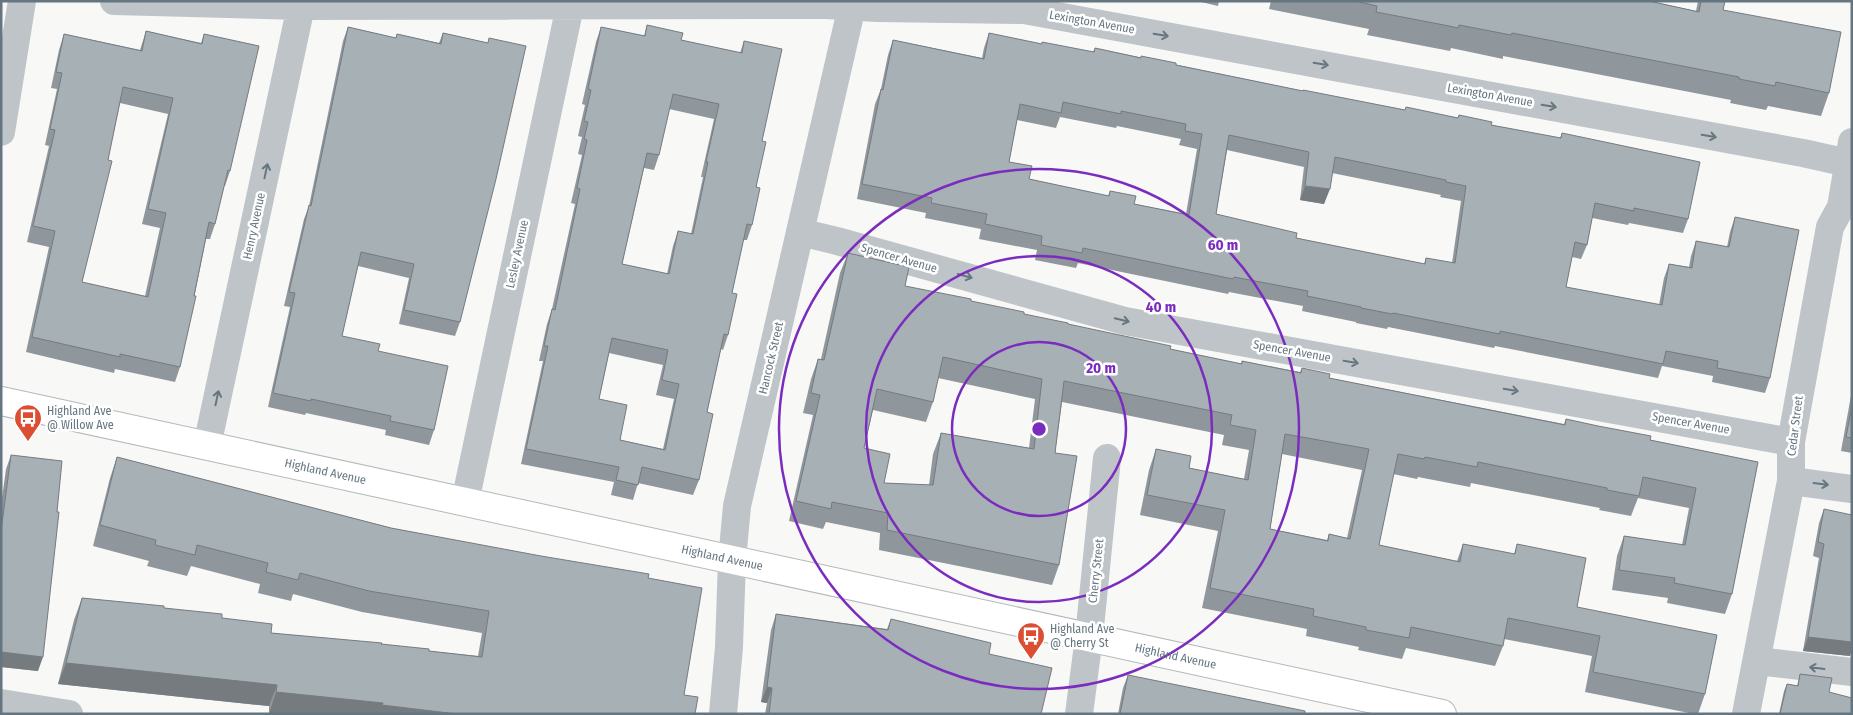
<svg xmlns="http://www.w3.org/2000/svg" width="1853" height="715" viewBox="0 0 1853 715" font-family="'Fira Sans Condensed',sans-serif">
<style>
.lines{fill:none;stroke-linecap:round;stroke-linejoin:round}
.major-casing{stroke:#b3b9bc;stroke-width:30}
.minor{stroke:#bfc4c8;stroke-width:28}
.major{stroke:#fff;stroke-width:28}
.wall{fill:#90979c;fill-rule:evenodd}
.shaded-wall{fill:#757b7f}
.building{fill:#a7b0b5;stroke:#757b7f;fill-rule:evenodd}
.oneway{stroke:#657680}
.ring{fill:none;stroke:#7b2cbf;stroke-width:2.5}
.labels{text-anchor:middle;stroke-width:5;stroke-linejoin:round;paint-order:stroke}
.street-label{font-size:12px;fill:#657680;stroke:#fff}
.poi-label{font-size:12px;fill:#657680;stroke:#fff;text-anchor:start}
.centre{fill:#7b2cbf;stroke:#fff;stroke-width:2.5}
.ring-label{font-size:15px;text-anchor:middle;font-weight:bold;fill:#7b2cbf;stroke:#fff;stroke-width:5;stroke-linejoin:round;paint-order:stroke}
</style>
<rect width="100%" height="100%" fill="#f8f8f6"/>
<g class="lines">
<g class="major-casing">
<g id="major">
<path id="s1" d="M 1,401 L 1442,714"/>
</g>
</g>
<path class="minor" d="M 114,1 L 301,6 L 826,5 L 877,8 L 1024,10 L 1803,153 L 1848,163
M 1,132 L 22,1
M 800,232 L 837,241 L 1125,321 L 1791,442
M 207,446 L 301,6
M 1791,481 L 1852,489
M 465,502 L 570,6
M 1757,661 L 1852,672
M 1,703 L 69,714
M 723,714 L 729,647 L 732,560 L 737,506 L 852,6
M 1079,714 L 1089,637 L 1107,458
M 1746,714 L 1791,481 L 1791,442 L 1830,227 L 1841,207 L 1852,142"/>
<use href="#major" class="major"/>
</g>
<path class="wall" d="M 1197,1 L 1219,1 L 1218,6 Z
M 1271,1 L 1649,1 L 1696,11 L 1698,1 L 1725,1 L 1723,10 L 1829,93 L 1821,116 L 1768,106 L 1766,110 L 1730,103 L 1731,100 L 1503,56 L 1503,59 L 1451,48 L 1450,51 L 1367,35 L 1369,29 L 1269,9 Z
M 647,25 L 681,40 L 740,53 L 744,41 L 762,141 L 752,225 L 747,240 L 743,240 L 732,293 L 728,335 L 723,350 L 721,349 L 707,412 L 699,480 L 693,495 L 638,483 L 633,500 L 611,495 L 614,482 L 521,464 L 543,361 L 539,361 L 547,324 L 552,309 L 575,204 L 571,203 L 582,155 L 578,154 L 582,137 L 578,136 L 585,105 L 582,104 L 596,42 L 601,27 L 644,36 ZM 669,109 L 714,119 L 701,177 L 703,177 L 691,234 L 678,231 L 673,246 L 667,274 L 622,264 L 644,168 L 654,170 L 659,155 ZM 609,353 L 663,365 L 656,395 L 674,399 L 663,449 L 620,440 L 599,399 Z
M 348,27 L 396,38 L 397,34 L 439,43 L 443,33 L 488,43 L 489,38 L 460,322 L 455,336 L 399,324 L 409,278 L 358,266 L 342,336 L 378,351 L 434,430 L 429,445 L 385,435 L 386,430 L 306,413 L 305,415 L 268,407 L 290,307 L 284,306 L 304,219 L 309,206 L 343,41 Z
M 146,31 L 201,43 L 204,34 L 230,171 L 225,186 L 224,186 L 215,224 L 210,239 L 206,239 L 180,367 L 175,382 L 115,369 L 114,373 L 26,352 L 49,247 L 27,242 L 49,146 L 45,145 L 57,89 L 51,88 L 59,50 L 64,34 L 140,50 ZM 120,103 L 168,114 L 142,224 L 160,228 L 145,296 L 82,282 Z
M 989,33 L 1041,44 L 1093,52 L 1095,48 L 1303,91 L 1405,110 L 1458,118 L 1459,115 L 1491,125 L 1560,138 L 1562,133 L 1688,219 L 1683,233 L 1629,223 L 1628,225 L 1592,218 L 1587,245 L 1581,259 L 1572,257 L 1566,287 L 1659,305 L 1664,278 L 1669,264 L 1689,267 L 1691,256 L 1696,241 L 1727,247 L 1730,232 L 1735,217 L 1770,378 L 1765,393 L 1712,382 L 1713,376 L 1662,366 L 1658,378 L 1495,346 L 1494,348 L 1388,327 L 1387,329 L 1356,323 L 1356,322 L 1302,311 L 1303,306 L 1229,292 L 1228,294 L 1078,263 L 1076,268 L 1035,260 L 1037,250 L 979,239 L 981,229 L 925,218 L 926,213 L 857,199 L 875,104 L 881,89 L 888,55 L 893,40 L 982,58 L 984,48 ZM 1060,117 L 1116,128 L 1117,126 L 1181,139 L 1179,145 L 1197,149 L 1186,214 L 1134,204 L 1110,191 L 1108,196 L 1029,179 L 1009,162 L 1017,120 L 1056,128 ZM 1227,150 L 1304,167 L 1300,200 L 1324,204 L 1332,173 L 1441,195 L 1440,197 L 1461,201 L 1452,263 L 1426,258 L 1424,264 L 1296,238 L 1216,214 Z
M 848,253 L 905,286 L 1170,349 L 1241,364 L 1242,361 L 1300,372 L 1302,368 L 1329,378 L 1564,424 L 1566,419 L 1650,440 L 1758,462 L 1732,594 L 1725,614 L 1667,603 L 1668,598 L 1612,590 L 1617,556 L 1624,536 L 1682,545 L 1689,508 L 1638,498 L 1631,516 L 1599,510 L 1600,508 L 1471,483 L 1470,487 L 1418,477 L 1417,479 L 1393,474 L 1379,545 L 1457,561 L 1463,544 L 1514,554 L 1517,544 L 1577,607 L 1705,694 L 1698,714 L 1694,714 L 1585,692 L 1592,656 L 1504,639 L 1503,646 L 1495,666 L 1406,648 L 1402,659 L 1358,650 L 1359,647 L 1306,636 L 1307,629 L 1202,608 L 1218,531 L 1140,515 L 1149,470 L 1156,449 L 1189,468 L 1244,479 L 1249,450 L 1222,445 L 1224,435 L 1062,402 L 1055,453 L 1059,565 L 1052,585 L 879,550 L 880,533 L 826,522 L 823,529 L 789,521 L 813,415 L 803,413 L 811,379 L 818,359 L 821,359 L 840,273 ZM 938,378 L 1035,399 L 1029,448 L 941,433 L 933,454 L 929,485 L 884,483 L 864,448 L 873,410 L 926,422 L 933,402 ZM 1282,454 L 1362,470 L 1347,538 L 1329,534 L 1327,540 L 1270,529 Z
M 1852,390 L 1852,453 L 1841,451 Z
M 11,455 L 38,671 L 1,667 L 1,505 L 6,469 Z
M 117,457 L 391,528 L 648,578 L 684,695 L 695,714 L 269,714 L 269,706 L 58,684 L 74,620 L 82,598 L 164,608 L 222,618 L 271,633 L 381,644 L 429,651 L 478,656 L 482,633 L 362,612 L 293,594 L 291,601 L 258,593 L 260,584 L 191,566 L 187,576 L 147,566 L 149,561 L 93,546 L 110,478 Z
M 1824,509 L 1850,656 L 1803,651 L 1819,558 L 1813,556 L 1819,523 Z
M 776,614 L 887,629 L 891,619 L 989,654 L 1041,714 L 765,714 L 767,703 L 761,702 L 771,630 Z
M 1800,674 L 1829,692 L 1852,714 L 1779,714 L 1784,691 L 1787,684 L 1797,686 Z
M 1128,675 L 1305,714 L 1118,714 L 1123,688 Z"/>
<path class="shaded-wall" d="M 1305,186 L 1330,189 L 1324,204 L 1300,200 Z
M 1808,637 L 1852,642 L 1852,650 L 1850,656 L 1803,651 Z
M 1,652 L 43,657 L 38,671 L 1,667 Z
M 66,663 L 277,685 L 269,706 L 58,684 Z
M 767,687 L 772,688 L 767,703 L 761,702 Z
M 276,692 L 383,703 L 379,714 L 269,714 Z
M 382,705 L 457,714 L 379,714 Z"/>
<path class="building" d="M 1355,1 L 1649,1 L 1699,12 L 1701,1 L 1725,1 L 1723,10 L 1841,32 L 1829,93 L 1776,82 L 1775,86 L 1739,79 L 1739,77 L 1512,33 L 1511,35 L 1459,25 L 1458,28 L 1444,25 L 1376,12 L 1377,6 Z
M 647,25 L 683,33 L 681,40 L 742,53 L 744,41 L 782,49 L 762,141 L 766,142 L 756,187 L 760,188 L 752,225 L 747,224 L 732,293 L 737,294 L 728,335 L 724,334 L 707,412 L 713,414 L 699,480 L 642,467 L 638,485 L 616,480 L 619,467 L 526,449 L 548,346 L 544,346 L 552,309 L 555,310 L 580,189 L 577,188 L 587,140 L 584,139 L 588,122 L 584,121 L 591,90 L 588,89 L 601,27 L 645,36 ZM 673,94 L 719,104 L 706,162 L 708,162 L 693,234 L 678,231 L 669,274 L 622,264 L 647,153 L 659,155 ZM 612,338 L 668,350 L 662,380 L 679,384 L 665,450 L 620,440 L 627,405 L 599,399 Z
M 348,27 L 396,38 L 397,34 L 441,44 L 443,33 L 488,43 L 489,38 L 526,46 L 496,179 L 460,322 L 404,310 L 414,264 L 361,252 L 342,336 L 380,344 L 378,351 L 448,366 L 434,430 L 390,421 L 391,416 L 311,399 L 311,401 L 273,393 L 295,293 L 289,292 L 309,205 L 311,206 Z
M 146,31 L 202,44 L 204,34 L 259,46 L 230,171 L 228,170 L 215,224 L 209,222 L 194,296 L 196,296 L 180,367 L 120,354 L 120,357 L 32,337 L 55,231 L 33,226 L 55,130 L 50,129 L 62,73 L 56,72 L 64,34 L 142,51 ZM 123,87 L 173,98 L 148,209 L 166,213 L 148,297 L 82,282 L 112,161 L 108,160 Z
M 989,33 L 1042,44 L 1042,42 L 1094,52 L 1095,48 L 1141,58 L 1141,56 L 1176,63 L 1176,65 L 1303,91 L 1303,90 L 1405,110 L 1406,107 L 1458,118 L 1459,115 L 1492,122 L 1491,125 L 1561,138 L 1562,133 L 1700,162 L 1688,219 L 1634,208 L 1634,211 L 1595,203 L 1587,245 L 1575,242 L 1566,287 L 1662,305 L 1669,264 L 1692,268 L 1696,241 L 1729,247 L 1735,217 L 1799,230 L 1770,378 L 1717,368 L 1718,361 L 1666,351 L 1663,364 L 1500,331 L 1500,334 L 1393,313 L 1392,314 L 1361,308 L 1361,307 L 1307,296 L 1308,291 L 1234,277 L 1233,279 L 1083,248 L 1082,253 L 1041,245 L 1042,236 L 985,224 L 987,214 L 931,203 L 932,198 L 862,184 L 881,89 L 883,90 L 893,40 L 984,59 ZM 1063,102 L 1121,114 L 1121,111 L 1186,124 L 1185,131 L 1202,134 L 1189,215 L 1134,204 L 1136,196 L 1110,191 L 1109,196 L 1029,179 L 1032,166 L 1009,162 L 1020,104 L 1061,113 ZM 1229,135 L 1309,152 L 1305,186 L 1330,189 L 1335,157 L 1446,180 L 1446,182 L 1466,186 L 1455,263 L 1426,258 L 1425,264 L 1296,238 L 1297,233 L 1216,214 Z
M 848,253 L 909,267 L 905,286 L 971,299 L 971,301 L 1024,312 L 1024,314 L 1068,323 L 1068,324 L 1171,346 L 1170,349 L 1242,364 L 1242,361 L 1301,373 L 1302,368 L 1330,374 L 1329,378 L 1565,425 L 1566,419 L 1598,426 L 1651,436 L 1650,440 L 1758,462 L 1732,594 L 1674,583 L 1675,578 L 1619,570 L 1624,536 L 1685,545 L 1696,488 L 1643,477 L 1639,496 L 1607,490 L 1607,488 L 1478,462 L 1477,467 L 1425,457 L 1424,459 L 1398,454 L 1379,545 L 1460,562 L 1463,544 L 1515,554 L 1517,544 L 1586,558 L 1577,607 L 1717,635 L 1705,694 L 1593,672 L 1600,636 L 1508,618 L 1503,646 L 1411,627 L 1409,638 L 1366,630 L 1366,627 L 1313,616 L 1314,609 L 1210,588 L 1225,510 L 1147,495 L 1156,449 L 1191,456 L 1189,468 L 1248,480 L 1256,430 L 1230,425 L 1232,415 L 1064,381 L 1055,453 L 1077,456 L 1059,565 L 887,530 L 888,513 L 832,502 L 831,509 L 796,501 L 820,395 L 811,393 L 818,359 L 824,360 ZM 943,357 L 1042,379 L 1034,449 L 941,433 L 933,485 L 884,483 L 890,454 L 864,448 L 877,389 L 933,402 ZM 1285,434 L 1369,449 L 1350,539 L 1329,534 L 1328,541 L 1270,529 Z
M 1852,406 L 1852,438 L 1846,437 Z
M 11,455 L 62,461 L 57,512 L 59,512 L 43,657 L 1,652 L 1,531 Z
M 117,457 L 391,528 L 541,556 L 649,574 L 648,578 L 702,588 L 684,695 L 698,697 L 695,714 L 457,714 L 382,705 L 383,703 L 276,692 L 277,685 L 66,663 L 82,598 L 164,606 L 164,608 L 222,614 L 222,618 L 272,624 L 271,633 L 382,643 L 381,644 L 429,649 L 429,651 L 482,657 L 489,611 L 369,591 L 300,573 L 298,580 L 266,572 L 268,563 L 197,545 L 195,555 L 155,545 L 156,540 L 100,525 Z
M 1824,509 L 1852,515 L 1852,642 L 1808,637 L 1824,544 L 1818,542 Z
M 776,614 L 888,630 L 891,619 L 991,643 L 989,654 L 1052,668 L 1041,714 L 769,714 L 772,688 L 767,687 Z
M 1800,674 L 1832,678 L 1829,692 L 1852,698 L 1852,714 L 1780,714 L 1787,684 L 1798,686 Z
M 1128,675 L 1305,711 L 1305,714 L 1120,714 Z"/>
<defs><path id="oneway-shaft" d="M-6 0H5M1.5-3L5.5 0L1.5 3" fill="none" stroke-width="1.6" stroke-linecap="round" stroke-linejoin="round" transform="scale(1.25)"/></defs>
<g class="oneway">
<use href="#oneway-shaft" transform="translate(1161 35) rotate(10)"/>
<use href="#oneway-shaft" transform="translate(1321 64) rotate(10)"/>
<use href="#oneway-shaft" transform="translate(1549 106) rotate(10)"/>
<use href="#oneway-shaft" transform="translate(1709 136) rotate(10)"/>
<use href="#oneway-shaft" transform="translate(266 171) rotate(-78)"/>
<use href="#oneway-shaft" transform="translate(965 276) rotate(16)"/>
<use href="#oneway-shaft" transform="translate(1122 320) rotate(14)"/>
<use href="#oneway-shaft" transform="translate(1351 362) rotate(10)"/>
<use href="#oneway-shaft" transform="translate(1511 390) rotate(10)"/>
<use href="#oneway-shaft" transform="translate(217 398) rotate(-78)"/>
<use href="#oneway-shaft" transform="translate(1821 484) rotate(7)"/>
<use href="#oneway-shaft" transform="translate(1817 668) rotate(-173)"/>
</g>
<g class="ring">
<circle cx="1039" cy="429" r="87"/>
<circle cx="1039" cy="429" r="173"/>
<circle cx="1039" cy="429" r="260"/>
</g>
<defs>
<g id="bus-pin" transform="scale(1.4375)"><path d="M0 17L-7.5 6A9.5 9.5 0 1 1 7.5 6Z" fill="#db4e33" stroke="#fff"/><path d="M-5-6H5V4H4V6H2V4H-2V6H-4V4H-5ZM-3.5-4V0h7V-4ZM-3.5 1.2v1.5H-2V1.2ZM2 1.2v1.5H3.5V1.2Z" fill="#fff"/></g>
</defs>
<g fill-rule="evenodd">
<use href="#bus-pin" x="28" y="418"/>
<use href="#bus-pin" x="1031" y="636"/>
</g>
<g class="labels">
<g class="street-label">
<text transform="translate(1092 22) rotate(10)" y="4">Lexington Avenue</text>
<text transform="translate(1490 95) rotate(10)" y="4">Lexington Avenue</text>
<text transform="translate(254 226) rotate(-78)" y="4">Henry Avenue</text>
<text transform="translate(517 254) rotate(-78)" y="4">Lesley Avenue</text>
<text transform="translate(899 258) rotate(16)" y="4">Spencer Avenue</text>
<text transform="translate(1292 351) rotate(10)" y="4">Spencer Avenue</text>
<text transform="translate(771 358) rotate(-77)" y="4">Hancock Street</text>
<text transform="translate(1691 423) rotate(10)" y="4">Spencer Avenue</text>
<text transform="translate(1795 426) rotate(-83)" y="4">Cedar Street</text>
<text dy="4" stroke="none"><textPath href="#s1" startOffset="332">Highland Avenue</textPath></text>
<text dy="4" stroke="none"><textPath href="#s1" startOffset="738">Highland Avenue</textPath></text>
<text transform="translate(1096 571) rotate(-84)" y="4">Cherry Street</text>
<text dy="4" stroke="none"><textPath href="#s1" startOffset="1202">Highland Avenue</textPath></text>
</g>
<g class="poi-label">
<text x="47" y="415">Highland Ave<tspan x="47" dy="14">@ Willow Ave</tspan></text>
<text x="1050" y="633">Highland Ave<tspan x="1050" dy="14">@ Cherry St</tspan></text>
</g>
</g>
<circle cx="1039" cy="429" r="8" class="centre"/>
<g class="ring-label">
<text x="1223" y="250">60 m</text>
<text x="1161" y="312">40 m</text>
<text x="1101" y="373">20 m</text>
</g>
<rect width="1853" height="715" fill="none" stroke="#657680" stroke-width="5"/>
</svg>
